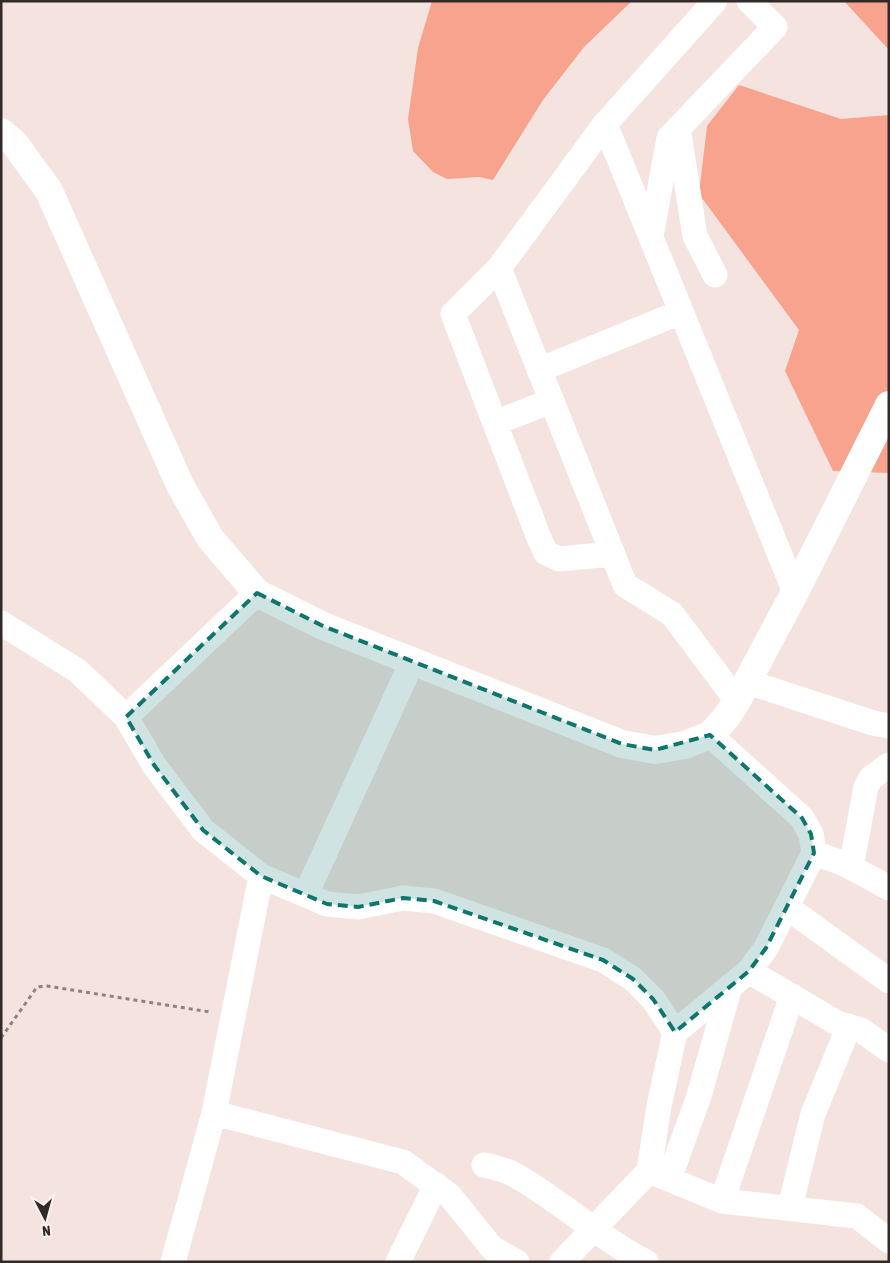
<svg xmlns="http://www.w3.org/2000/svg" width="890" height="1263" viewBox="0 0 890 1263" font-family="'Asap Condensed',sans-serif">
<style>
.green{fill:#f7a38d}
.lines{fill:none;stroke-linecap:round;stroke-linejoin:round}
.path{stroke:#8f8280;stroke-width:3;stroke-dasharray:4 4;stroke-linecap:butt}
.minor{stroke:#fff;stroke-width:25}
.tertiary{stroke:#fff;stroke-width:28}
.marked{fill:#0f766e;fill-opacity:0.2;stroke:#0f766e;stroke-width:4;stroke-dasharray:10 6;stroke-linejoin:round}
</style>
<rect width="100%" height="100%" fill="#f5e3df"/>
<path class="green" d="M 432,1 L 632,1 L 584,47 L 543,100 L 493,180 L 479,177 L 447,179 L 433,172 L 413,151 L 408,119 L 418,48 Z
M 844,1 L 889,1 L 889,50 Z
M 739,85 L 841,119 L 889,115 L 889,473 L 833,471 L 785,371 L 799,330 L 699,194 L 707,126 Z"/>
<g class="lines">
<path class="path" d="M 1,1038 L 37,987 L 47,986 L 210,1012"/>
<path class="minor" d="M 605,124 L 715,1
M 678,128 L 695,236 L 715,275
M 651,236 L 669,138 L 775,27 L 749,1
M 499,268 L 453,314 L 539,538 L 546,553 L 559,559 L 612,554
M 539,370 L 681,312
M 495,423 L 551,401
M 1,623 L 78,671 L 126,717 L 154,765 L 203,830 L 261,876 L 327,904 L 358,907 L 403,898 L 434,901 L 603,960 L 633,979 L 653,999 L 675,1032
M 748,682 L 873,723 L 889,726
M 737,701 L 672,614 L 625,585 L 499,268 L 605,124 L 795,592
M 126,717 L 257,593
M 814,853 L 845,864 L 889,888
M 851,867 L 866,787 L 871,778 L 889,765
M 306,894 L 412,662
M 788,908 L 889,981
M 749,971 L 837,1023 L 861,1030 L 889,1050
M 214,1113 L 403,1162 L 450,1196 L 492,1248 L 517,1262
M 484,1165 C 493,1167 504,1169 513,1174 C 560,1200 599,1238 646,1262
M 649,1171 L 722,1201 L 857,1216 L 889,1241
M 669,1179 L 699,1096 L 730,986
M 722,1201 L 792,996
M 790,1207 L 813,1114 L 849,1026
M 173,1262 L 214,1113 L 261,876
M 398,1262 L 436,1185
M 562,1262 L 649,1171 L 659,1106 L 675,1032 L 749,971 L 766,948 L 814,853 L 811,834 L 802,818 L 710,735"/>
<path class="tertiary" d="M 1,132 L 15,144 L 49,191 L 180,485 L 210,538 L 257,593 L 323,626 L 622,744 L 655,750 L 685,745 L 710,735 L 725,719 L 737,701 L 795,592 L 889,405"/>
</g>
<path class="marked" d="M 257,593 L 323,626 L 622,744 L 655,750 L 710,735 L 802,818 L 811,834 L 814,853 L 766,948 L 749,971 L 675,1032 L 653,999 L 633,979 L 603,960 L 434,901 L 403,898 L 358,907 L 327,904 L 261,876 L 203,830 L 154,765 L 126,717 Z"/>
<rect width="890" height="1263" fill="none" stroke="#312a29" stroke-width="5"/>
<g transform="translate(45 1218) rotate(174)" stroke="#fdf2f0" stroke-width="4" paint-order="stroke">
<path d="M0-4L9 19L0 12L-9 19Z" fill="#312a29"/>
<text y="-8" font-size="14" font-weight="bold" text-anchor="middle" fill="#312a29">N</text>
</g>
</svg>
